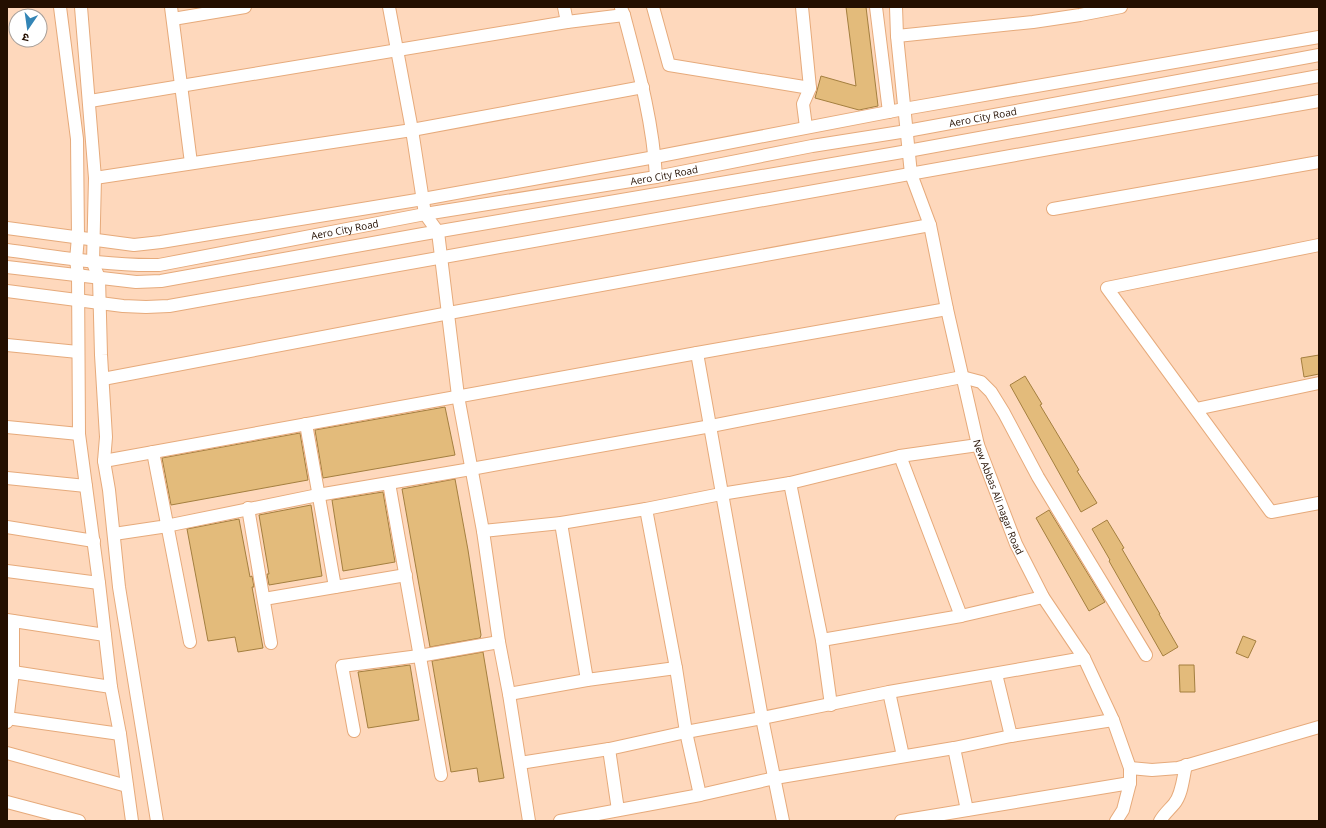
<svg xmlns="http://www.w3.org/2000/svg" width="1326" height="828" viewBox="0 0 1326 828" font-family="'Open Sans','Noto Sans Devanagari',sans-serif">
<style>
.building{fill:#e3bb7b;stroke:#a47f3f}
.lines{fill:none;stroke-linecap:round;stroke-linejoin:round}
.minor-casing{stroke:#e6aa7b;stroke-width:14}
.minor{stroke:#fff;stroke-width:12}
.labels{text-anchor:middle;stroke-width:3;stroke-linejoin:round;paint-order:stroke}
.street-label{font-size:10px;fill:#240f00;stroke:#fff}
</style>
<rect width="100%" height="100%" fill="#fed8bc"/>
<path class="building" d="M 846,7 L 866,7 L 878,106 L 859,110 L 815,98 L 821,76 L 856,86 Z
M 1319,355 L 1319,374 L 1304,377 L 1301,358 Z
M 1025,376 L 1042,404 L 1040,405 L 1079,470 L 1077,471 L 1097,503 L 1081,512 L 1010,385 Z
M 445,407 L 455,455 L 323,478 L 315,430 Z
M 300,433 L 308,480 L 171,505 L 162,458 Z
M 455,479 L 468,550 L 481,635 L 480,638 L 430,647 L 402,489 Z
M 383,492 L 395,562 L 343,571 L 332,500 Z
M 311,505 L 322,576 L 269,585 L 267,574 L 269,574 L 259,515 Z
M 1049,510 L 1105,602 L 1089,611 L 1036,518 Z
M 239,519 L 250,577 L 252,576 L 254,587 L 252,587 L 263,648 L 238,652 L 235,637 L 208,641 L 187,529 Z
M 1107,520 L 1124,548 L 1122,549 L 1160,614 L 1159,614 L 1178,647 L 1163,656 L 1109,561 L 1110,560 L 1092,529 Z
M 1243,636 L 1256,641 L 1248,658 L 1236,653 Z
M 483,652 L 504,778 L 479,782 L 477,768 L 451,772 L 432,661 Z
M 410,665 L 419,720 L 368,728 L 358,672 Z
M 1179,665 L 1194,665 L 1195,692 L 1180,692 Z"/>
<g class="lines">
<g class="minor-casing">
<g id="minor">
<path d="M 60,7 L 77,139 L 78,237 L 76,260 L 78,275 L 79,434 L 99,583 L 111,687 L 120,734 L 132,821"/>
<path d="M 81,7 L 95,178 L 93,263 L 99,278 L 101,355 L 106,437 L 104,461 L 109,490 L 119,587 L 157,821"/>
<path d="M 171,7 L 191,163"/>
<path d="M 389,7 L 412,130 L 425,214 L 438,232 L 458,396 L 483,531 L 499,642 L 509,694 L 529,821"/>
<path d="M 564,7 L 567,22"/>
<path d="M 653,7 L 669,65 L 810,88"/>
<path d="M 802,7 L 810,88 L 803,104 L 806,127"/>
<path d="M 876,7 L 889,112"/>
<path id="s1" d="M 896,7 L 897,36 L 911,174 L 930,225 L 947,309 L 978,445 L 1016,544 L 1043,597 L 1084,658 L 1113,720 L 1130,768 L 1130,783 L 1123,810 L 1116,821"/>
<path d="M 621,8 L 624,15 C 638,68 653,121 656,177"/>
<path d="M 173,19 L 245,7"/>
<path d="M 897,36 L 1033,22 L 1080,15 L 1121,7"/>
<path d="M 90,101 L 567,22 L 624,15"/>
<path d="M 95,178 L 412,130 L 643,87"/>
<path d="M 1053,209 L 1319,162"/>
<path d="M 7,228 L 134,245 L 161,242 L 423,199 L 655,157 L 904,109 L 1319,37"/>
<path d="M 1319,245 L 1107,288 L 1271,512 L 1319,503"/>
<path id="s2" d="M 7,250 C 58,257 108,266 159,265 L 425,214 L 656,177 L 812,146 L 907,131 L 1319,55"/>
<path d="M 7,267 L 136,282 L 161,281 L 423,234 L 908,151 L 1319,76"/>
<path d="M 7,291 L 123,306 L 146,307 L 169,306 L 1319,101"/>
<path d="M 7,345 L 78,352"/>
<path d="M 697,353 L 762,718 L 783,821"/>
<path d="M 103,379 L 449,313 L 930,225"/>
<path d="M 1196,409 L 1319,383"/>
<path d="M 306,424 L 335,587"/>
<path d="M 7,427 L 79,434"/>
<path d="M 153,452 L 190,642"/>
<path d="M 900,456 L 961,616"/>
<path d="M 104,461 L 697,353 L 947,309"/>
<path d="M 7,478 L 86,486"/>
<path d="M 389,483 L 441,775"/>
<path d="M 790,483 L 822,640 L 831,705"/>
<path d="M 248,508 L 271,643"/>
<path d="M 646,509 L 676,668 L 686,732 L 700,795"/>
<path d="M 561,523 L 587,680"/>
<path d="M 7,527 L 94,541"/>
<path d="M 483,531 L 561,523 L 646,509 L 721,494 L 790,483 L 900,456 L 978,445"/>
<path d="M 114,534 L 161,527 L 318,495 L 471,469 L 711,426 L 962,377 L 981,382 L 991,392 L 1004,413 L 1038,477 L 1146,655"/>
<path d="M 7,571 L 99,583"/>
<path d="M 264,599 L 406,575"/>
<path d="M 7,620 L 105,635"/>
<path d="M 822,640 L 961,616 L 1043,597"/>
<path d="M 13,672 L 111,687"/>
<path d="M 996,674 L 1011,736"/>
<path d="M 889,692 L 903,756"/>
<path d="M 509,694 L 587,680 L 676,668"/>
<path d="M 7,718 L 120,734"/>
<path d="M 7,722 L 13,672 L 13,621"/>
<path d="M 354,731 L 342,666 L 419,656 L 499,642"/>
<path d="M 954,748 L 967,810"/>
<path d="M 609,749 L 618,810"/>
<path d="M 7,753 L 127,786"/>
<path d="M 520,763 L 609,749 L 686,732 L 762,718 L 889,692 L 1084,658"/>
<path d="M 1130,768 L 1152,770 L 1178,768 L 1319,727"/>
<path d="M 7,802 L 79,821"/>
<path d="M 560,821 L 700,795 L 775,778 L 954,748 L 1011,736 L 1113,720"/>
<path d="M 901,821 L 1130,783"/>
<path d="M 1160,821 C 1164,814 1169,810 1174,804 C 1182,795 1183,778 1186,765"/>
</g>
</g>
<use href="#minor" class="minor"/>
</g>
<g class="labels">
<g class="street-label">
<text dy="4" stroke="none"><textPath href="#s2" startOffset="990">Aero City Road</textPath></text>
<text dy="4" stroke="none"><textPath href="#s2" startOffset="666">Aero City Road</textPath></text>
<text dy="4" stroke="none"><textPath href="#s2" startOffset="342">Aero City Road</textPath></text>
<text dy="4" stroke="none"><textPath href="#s1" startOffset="503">New Abbas Ali nagar Road</textPath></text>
</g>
</g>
<rect width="1326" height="828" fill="none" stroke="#240f00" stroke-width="16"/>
<g transform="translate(28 28) rotate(193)"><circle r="19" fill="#ffffff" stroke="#a79f99"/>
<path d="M0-3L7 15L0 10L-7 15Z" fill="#3385b6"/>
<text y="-6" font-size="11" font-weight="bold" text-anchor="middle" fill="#240f00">उ</text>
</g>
</svg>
